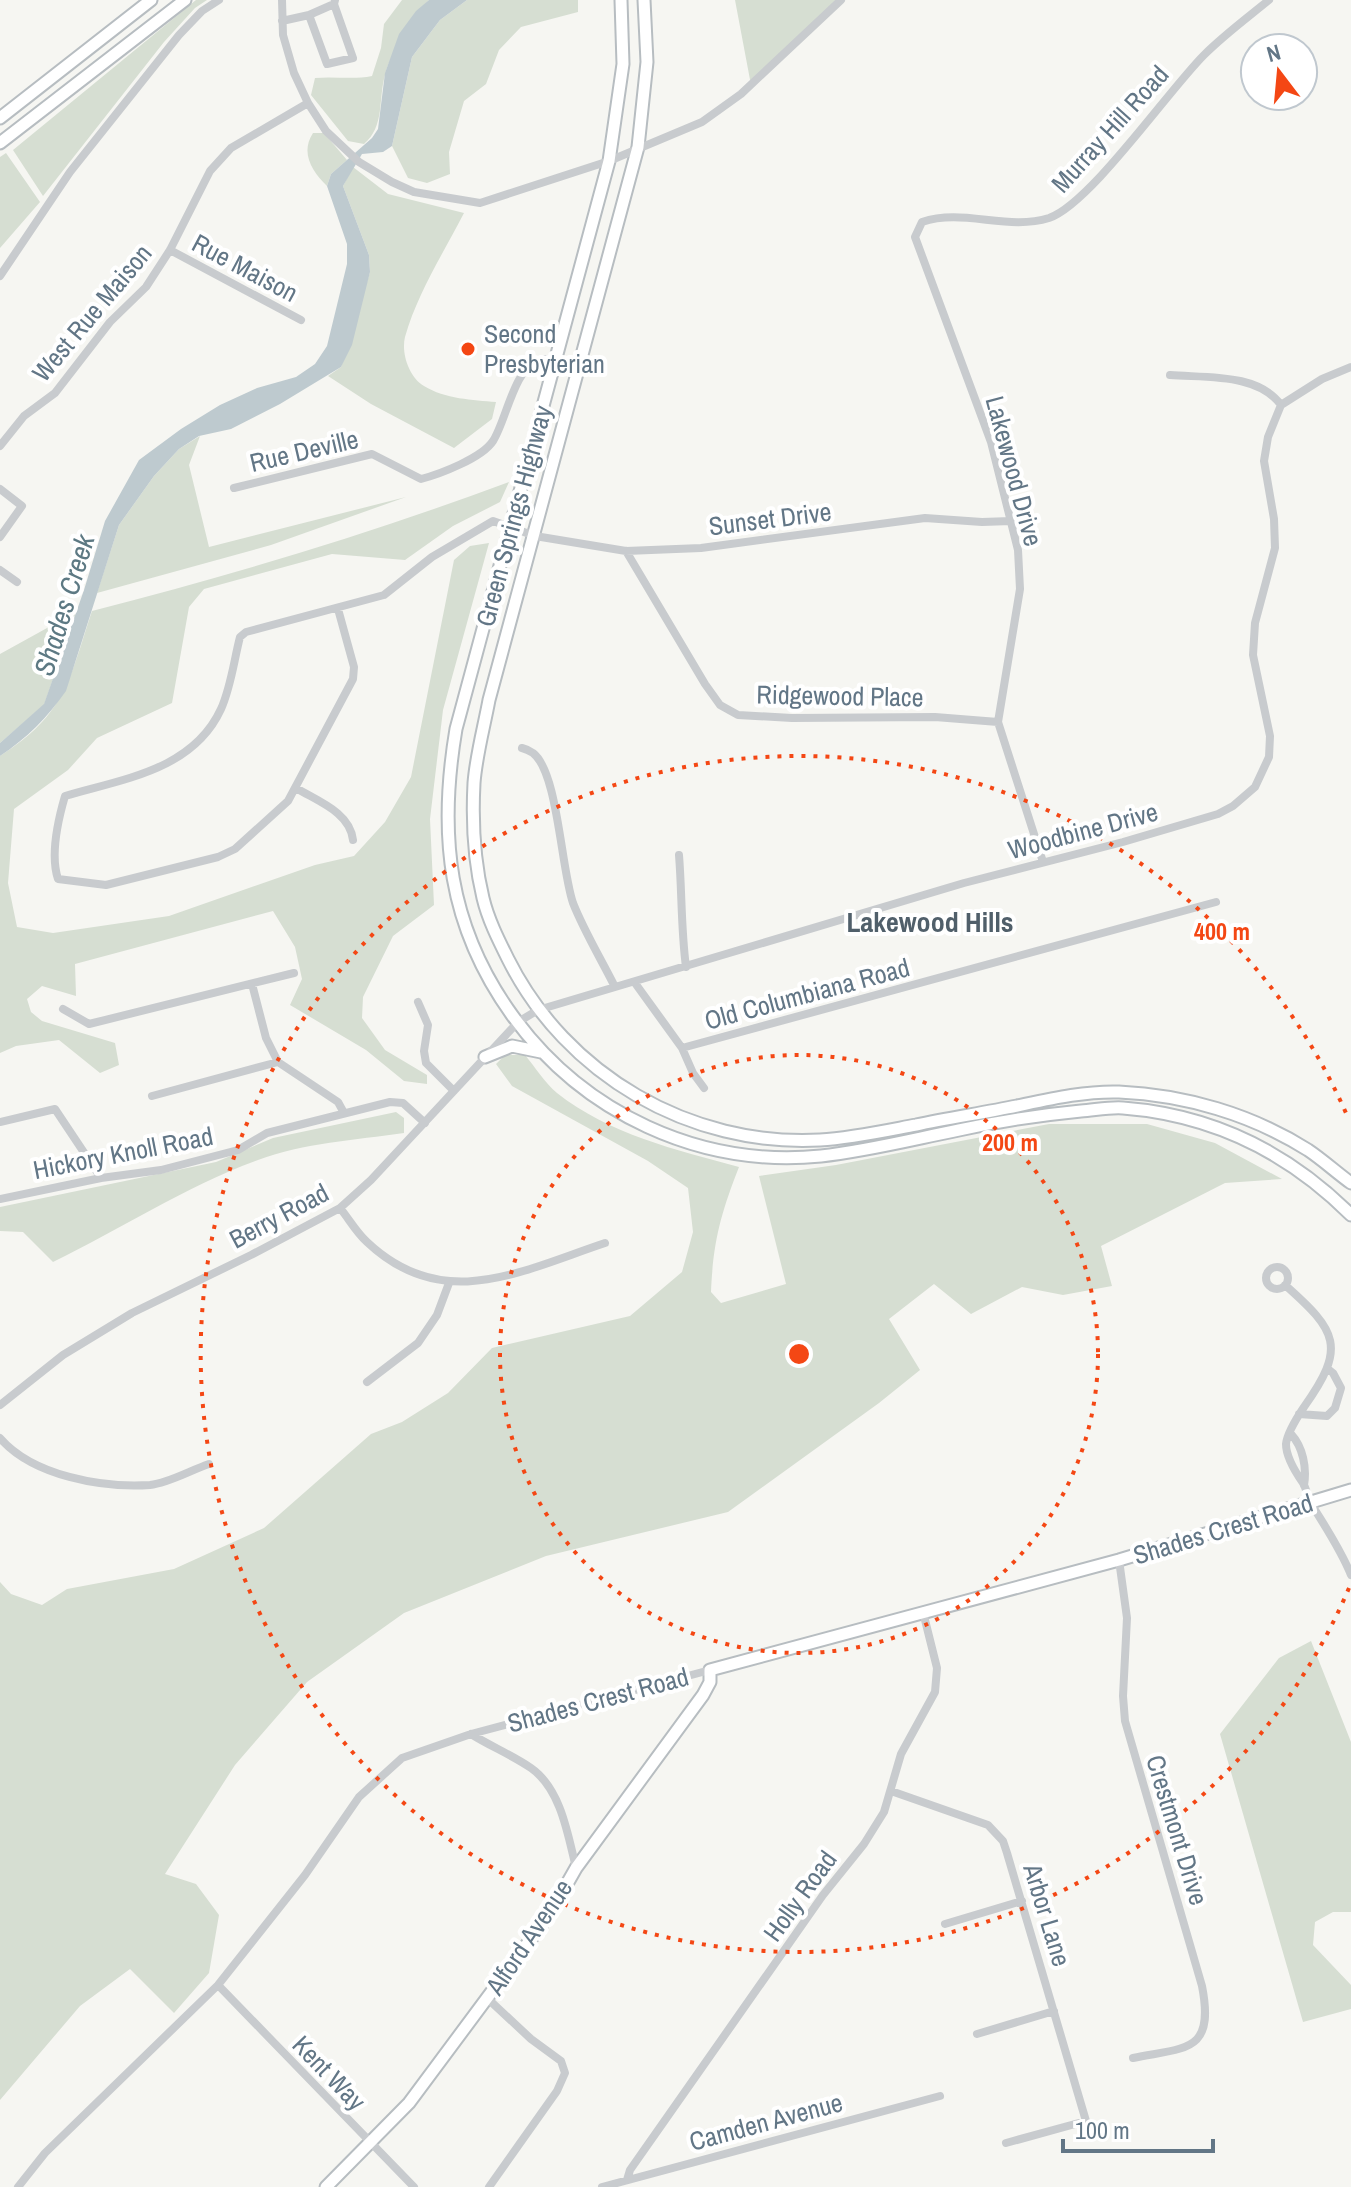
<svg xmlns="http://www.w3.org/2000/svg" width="1351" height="2187" viewBox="0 0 1351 2187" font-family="'Archivo Narrow',sans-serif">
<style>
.green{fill:#d6ded2}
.water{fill:#becacf}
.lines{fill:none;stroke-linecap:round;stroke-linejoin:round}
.secondary-casing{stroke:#b7bdc1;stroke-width:15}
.street{stroke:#c8cbce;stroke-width:8}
.secondary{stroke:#fff;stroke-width:11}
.ring{fill:none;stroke:#f44714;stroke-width:4;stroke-dasharray:4 8}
.poi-dot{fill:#f44714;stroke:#fff;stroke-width:3}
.labels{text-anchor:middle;stroke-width:8;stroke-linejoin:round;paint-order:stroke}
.street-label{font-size:26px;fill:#627686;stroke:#fff}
.poi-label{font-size:26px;fill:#627686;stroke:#fff;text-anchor:start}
.water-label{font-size:28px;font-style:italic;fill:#5d7983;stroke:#fff}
.neighbourhood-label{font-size:28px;font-weight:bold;fill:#505f6a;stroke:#fff}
.centre{fill:#f44714;stroke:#fff;stroke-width:4}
.ring-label{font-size:24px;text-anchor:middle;font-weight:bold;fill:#f44714;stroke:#fff;stroke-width:8;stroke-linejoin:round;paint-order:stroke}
</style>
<rect width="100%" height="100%" fill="#f6f6f2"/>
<path class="green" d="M 196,0 L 207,0 L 195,8 L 164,42 L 43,196 L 13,150 Z
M 402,0 L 429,0 C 414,14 390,54 385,75 C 378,100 385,126 364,144 L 348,141 L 311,95 L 315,78 C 335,76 353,80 372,76 L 381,48 L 384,24 Z
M 467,0 L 578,0 L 578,12 L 521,27 L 499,50 L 486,84 L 464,101 L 449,152 L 450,174 L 427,183 L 408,178 L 392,146 L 412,57 L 440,20 Z
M 735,0 L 840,0 L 751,85 Z
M 313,133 L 324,133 L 347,160 L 331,174 L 327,186 C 312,171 300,153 313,133 Z
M 6,153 L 40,202 L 0,248 L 0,157 Z
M 353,167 L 388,194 L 464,213 C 444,252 417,294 405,337 C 401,353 409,377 424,386 C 445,399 473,400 496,402 L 492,419 L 454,448 L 371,404 L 328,376 L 341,367 L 370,272 L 369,255 L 343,186 Z
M 200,436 L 189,465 L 209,547 L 406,497 L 271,545 L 97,593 L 119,525 L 154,476 L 179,449 Z
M 509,482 L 500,502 L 453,526 L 405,560 L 332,554 L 204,589 L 189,607 L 172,703 L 97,738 L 68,770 L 14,809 L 8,883 L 17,927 L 53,933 L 169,916 L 315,865 L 354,856 L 385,822 L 411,777 L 454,560 L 470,546 L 489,543 L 443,710 L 430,819 L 434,905 L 393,936 L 363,997 L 362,1018 L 385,1050 L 427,1075 L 427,1084 L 404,1081 L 366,1050 L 290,1005 L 302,979 L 295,947 L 273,911 L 75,964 L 76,996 L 42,986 L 27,999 L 31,1012 L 42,1021 L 115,1043 L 119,1065 L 100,1073 L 59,1040 L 16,1046 L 0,1053 L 0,756 C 66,714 69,680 92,611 C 233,575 372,533 509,482 Z
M 76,612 L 44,705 L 0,743 L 0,654 Z
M 505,1055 L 525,1055 C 535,1067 545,1083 557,1093 C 609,1134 676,1150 739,1167 C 721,1213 713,1242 711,1292 L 721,1303 L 786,1284 L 759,1176 L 836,1165 L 1049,1124 L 1147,1124 L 1215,1143 L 1282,1179 L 1225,1183 L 1101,1246 L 1112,1286 L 1063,1295 L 1022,1287 L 971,1314 L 934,1284 L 889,1319 L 920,1370 L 879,1403 L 728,1512 L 546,1556 L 404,1613 L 307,1682 L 235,1765 L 165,1874 L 196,1884 L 219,1915 L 209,1973 L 174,2013 L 130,1969 L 80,2006 L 0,2100 L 0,1582 L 11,1594 L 42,1605 L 67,1589 L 174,1569 L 264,1528 L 371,1434 L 402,1422 L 448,1393 L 492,1348 L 630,1316 L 682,1272 L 693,1232 L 688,1188 L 648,1161 L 512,1086 L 496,1064 Z
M 396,1112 L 404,1118 L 404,1133 C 355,1140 304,1143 258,1160 C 186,1186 121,1229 53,1262 L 23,1232 L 0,1231 L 0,1207 L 216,1162 L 273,1138 Z
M 1311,1641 L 1351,1742 L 1351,1912 L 1333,1912 L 1315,1922 L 1313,1945 L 1351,1985 L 1351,2009 L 1303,2022 L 1220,1734 L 1279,1658 Z"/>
<path class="water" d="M 429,0 L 467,0 L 440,20 L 412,57 L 392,146 L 383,152 L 362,154 L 343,186 L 369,255 L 370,272 L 352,345 L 341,367 L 280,404 L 231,429 L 199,436 L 179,449 L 154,476 L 119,525 L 66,691 C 47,718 27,738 0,756 L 0,743 L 44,704 L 84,590 L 105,521 L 139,460 L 181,429 L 220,405 L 257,388 L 296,377 L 315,364 L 327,346 L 347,264 L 347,244 L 327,186 L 331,174 L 372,138 L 378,129 L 385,73 L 399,34 L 416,11 Z"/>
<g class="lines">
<g class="secondary-casing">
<path id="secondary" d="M 621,0 L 623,64 L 609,161 L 456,729 C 438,835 448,926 512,1015 C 583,1113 699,1168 821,1156 C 867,1151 914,1139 959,1130 C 1000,1121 1040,1115 1081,1111 C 1095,1110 1110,1107 1123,1108 C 1213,1115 1288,1152 1351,1215
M 644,0 L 647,62 L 638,147 L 489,700 C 484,727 476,756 474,783 C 472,821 474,861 483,898 C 488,919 498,939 508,959 C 566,1075 690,1147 820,1140 C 852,1138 884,1131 916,1125 C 949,1118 983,1113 1017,1106 C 1050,1099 1084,1091 1119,1092 C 1185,1095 1251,1114 1308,1150 C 1323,1160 1337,1173 1351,1183
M 0,118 L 151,0
M 0,143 L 185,0
M 485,1057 L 512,1046 L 541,1052
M 326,2187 L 409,2103 L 551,1912 L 576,1868 L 703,1695 L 710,1682 L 710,1670 L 1119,1560 L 1351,1490"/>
</g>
<path class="street" d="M 282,0 L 283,35 L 294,73 L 308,103 L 326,131 L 359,162 L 392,182 L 414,192 L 480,203 L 609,161 L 702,122 L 741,94 L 841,0
M 309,15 L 327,64 L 353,58 L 334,4
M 282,21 L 309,15 L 334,4 L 335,0
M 170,250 L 301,320
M 0,276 L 70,172 L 179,35 L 202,11 L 219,0
M 1170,375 C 1206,378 1258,373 1281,405
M 1281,405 L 1322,379 L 1351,367
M 0,446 L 24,416 L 55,393 L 110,322 L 146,287 L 170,250 L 210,171 L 231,148 L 308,103
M 234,488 L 372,454 L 421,479 C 440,474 482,458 493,441 C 506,421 514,369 538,360 C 543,359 551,359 557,358
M 0,489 L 22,506 L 0,537
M 626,551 L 705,684 L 720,705 L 738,715 L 792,718 L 935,717 L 998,722
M 0,570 L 17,582
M 338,609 L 354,667 L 353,679 L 288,801 L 235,849 L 218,857 L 106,885 L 58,879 C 50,855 58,820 65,796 C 123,779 193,770 221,709 C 231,687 234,660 240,637 L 246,632 L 384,595 L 432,557 L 493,521 L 535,536 L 626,551 L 701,548 L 925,518 L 982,522 L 1011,521
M 522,748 C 526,749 530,751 533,753 C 558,772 561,869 573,903 C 584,931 601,959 615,987
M 296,788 C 317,801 350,812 353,840
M 679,855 C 682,892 681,930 686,967
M 1043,862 L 998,722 L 1020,589 L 1018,550 L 991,442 L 915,237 L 922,222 C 963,208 1007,231 1049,218 C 1090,204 1168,91 1204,55 C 1224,35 1247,18 1269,0
M 635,983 L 682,1048 L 693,1073 L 704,1088
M 252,984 L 266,1038 L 278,1062
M 418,1002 L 428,1025 L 424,1051 L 426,1063 L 454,1091
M 63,1009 L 89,1024 L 294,973
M 682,1048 L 1216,902
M 152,1096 L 278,1062 L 338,1102 L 344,1113
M 0,1122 L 55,1109 L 101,1178
M 0,1199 L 101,1178 L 161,1170 L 238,1150 L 267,1133 L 390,1102 L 403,1103 L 425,1123
M 340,1208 C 349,1219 356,1232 367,1242 C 443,1314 521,1271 605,1243
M1266 1278a11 11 0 1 1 22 0a11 11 0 1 1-22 0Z
M 1285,1285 C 1337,1331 1347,1347 1304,1407 C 1298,1416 1287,1434 1286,1444 C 1286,1458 1296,1473 1303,1483 C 1307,1490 1308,1499 1312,1505 C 1326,1528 1341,1550 1351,1575
M 367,1382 L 418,1343 L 437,1315 L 449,1283
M 0,1405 L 63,1355 L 132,1313 L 251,1255 L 340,1208 L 371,1180 L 518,1022 L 538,1010 L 964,883 L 1123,842 L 1218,814 L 1233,806 L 1255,787 L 1269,757 L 1270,736 L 1253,655 L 1255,623 L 1275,548 L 1274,519 L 1264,461 L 1268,437 L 1281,405
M 1299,1414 L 1327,1416 L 1335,1408 L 1341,1388 L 1333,1373 L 1328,1369
M 1291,1434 C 1303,1447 1307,1468 1304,1485
M 0,1438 C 33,1476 102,1488 150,1485 C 169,1483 191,1470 209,1464
M 1119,1560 L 1127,1618 L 1123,1696 L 1125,1721 L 1202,1986 C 1215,2053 1186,2047 1133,2058
M 471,1734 C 490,1746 512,1755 531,1768 C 561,1789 568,1835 576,1868
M 891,1791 L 988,1825 L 1003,1841 L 1007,1853 L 1086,2121 L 1006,2143
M 945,1924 L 1022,1901
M 218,1985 L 414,2187
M 487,1998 L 531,2039 L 561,2061 L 565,2073 L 557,2091 L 489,2187
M 977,2034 L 1054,2011
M 627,2180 L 630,2170 L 823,1895 L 864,1844 L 884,1812 L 901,1754 L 935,1692 L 937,1668 L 923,1612
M 18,2187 L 45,2153 L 218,1985 L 305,1875 L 359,1797 L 402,1758 L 471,1734 L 710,1670
M 602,2187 L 940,2096"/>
<use href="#secondary" class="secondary"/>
</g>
<g class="ring">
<circle cx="799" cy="1354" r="299"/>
<path d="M1349 1588A598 598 0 1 1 1349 1120"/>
</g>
<circle class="poi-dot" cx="468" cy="349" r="8"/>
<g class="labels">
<g class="street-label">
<text transform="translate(1110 129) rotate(-48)" y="9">Murray Hill Road</text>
<text transform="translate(245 268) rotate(28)" y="9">Rue Maison</text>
<text transform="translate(92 313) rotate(-50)" y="9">West Rue Maison</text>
<text transform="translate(304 451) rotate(-13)" y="9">Rue Deville</text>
<text transform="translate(1014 471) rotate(75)" y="9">Lakewood Drive</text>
<text transform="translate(514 516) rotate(-75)" y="9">Green Springs Highway</text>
<text transform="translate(770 519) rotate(-7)" y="9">Sunset Drive</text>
<text transform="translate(840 696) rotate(1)" y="9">Ridgewood Place</text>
<text transform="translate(1083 831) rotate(-15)" y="9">Woodbine Drive</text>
<text transform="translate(807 994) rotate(-15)" y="9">Old Columbiana Road</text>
<text transform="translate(123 1153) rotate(-11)" y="9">Hickory Knoll Road</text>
<text transform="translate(279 1216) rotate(-28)" y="9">Berry Road</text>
<text transform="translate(1223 1529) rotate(-17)" y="9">Shades Crest Road</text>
<text transform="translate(598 1700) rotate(-15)" y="9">Shades Crest Road</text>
<text transform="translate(1177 1830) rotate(73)" y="9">Crestmont Drive</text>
<text transform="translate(800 1896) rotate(-54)" y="9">Holly Road</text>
<text transform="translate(1047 1915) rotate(73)" y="9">Arbor Lane</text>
<text transform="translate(529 1937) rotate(-56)" y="9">Alford Avenue</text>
<text transform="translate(329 2073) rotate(46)" y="9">Kent Way</text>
<text transform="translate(766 2122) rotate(-15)" y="9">Camden Avenue</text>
</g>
<g class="poi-label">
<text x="484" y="343">Second<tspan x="484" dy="30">Presbyterian</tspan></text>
</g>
<g class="water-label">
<text transform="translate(64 605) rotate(-73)" y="10">Shades Creek</text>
</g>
<g class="neighbourhood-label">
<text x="930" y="932">Lakewood Hills</text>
</g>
</g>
<circle cx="799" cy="1354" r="12" class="centre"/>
<g class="ring-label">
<text x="1222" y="940">400 m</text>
<text x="1010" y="1151">200 m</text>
</g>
<g transform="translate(1279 72) rotate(344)"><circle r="38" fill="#ffffff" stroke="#c0c8cf" stroke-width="2"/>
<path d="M0-6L14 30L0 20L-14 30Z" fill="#f44714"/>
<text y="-12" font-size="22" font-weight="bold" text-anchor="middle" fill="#627686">N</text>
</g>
<path d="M1063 2139v12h150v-12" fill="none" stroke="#627686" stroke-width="4"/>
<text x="1075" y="2139" font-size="24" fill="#627686" stroke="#ffffff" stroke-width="6" paint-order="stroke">100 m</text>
</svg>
